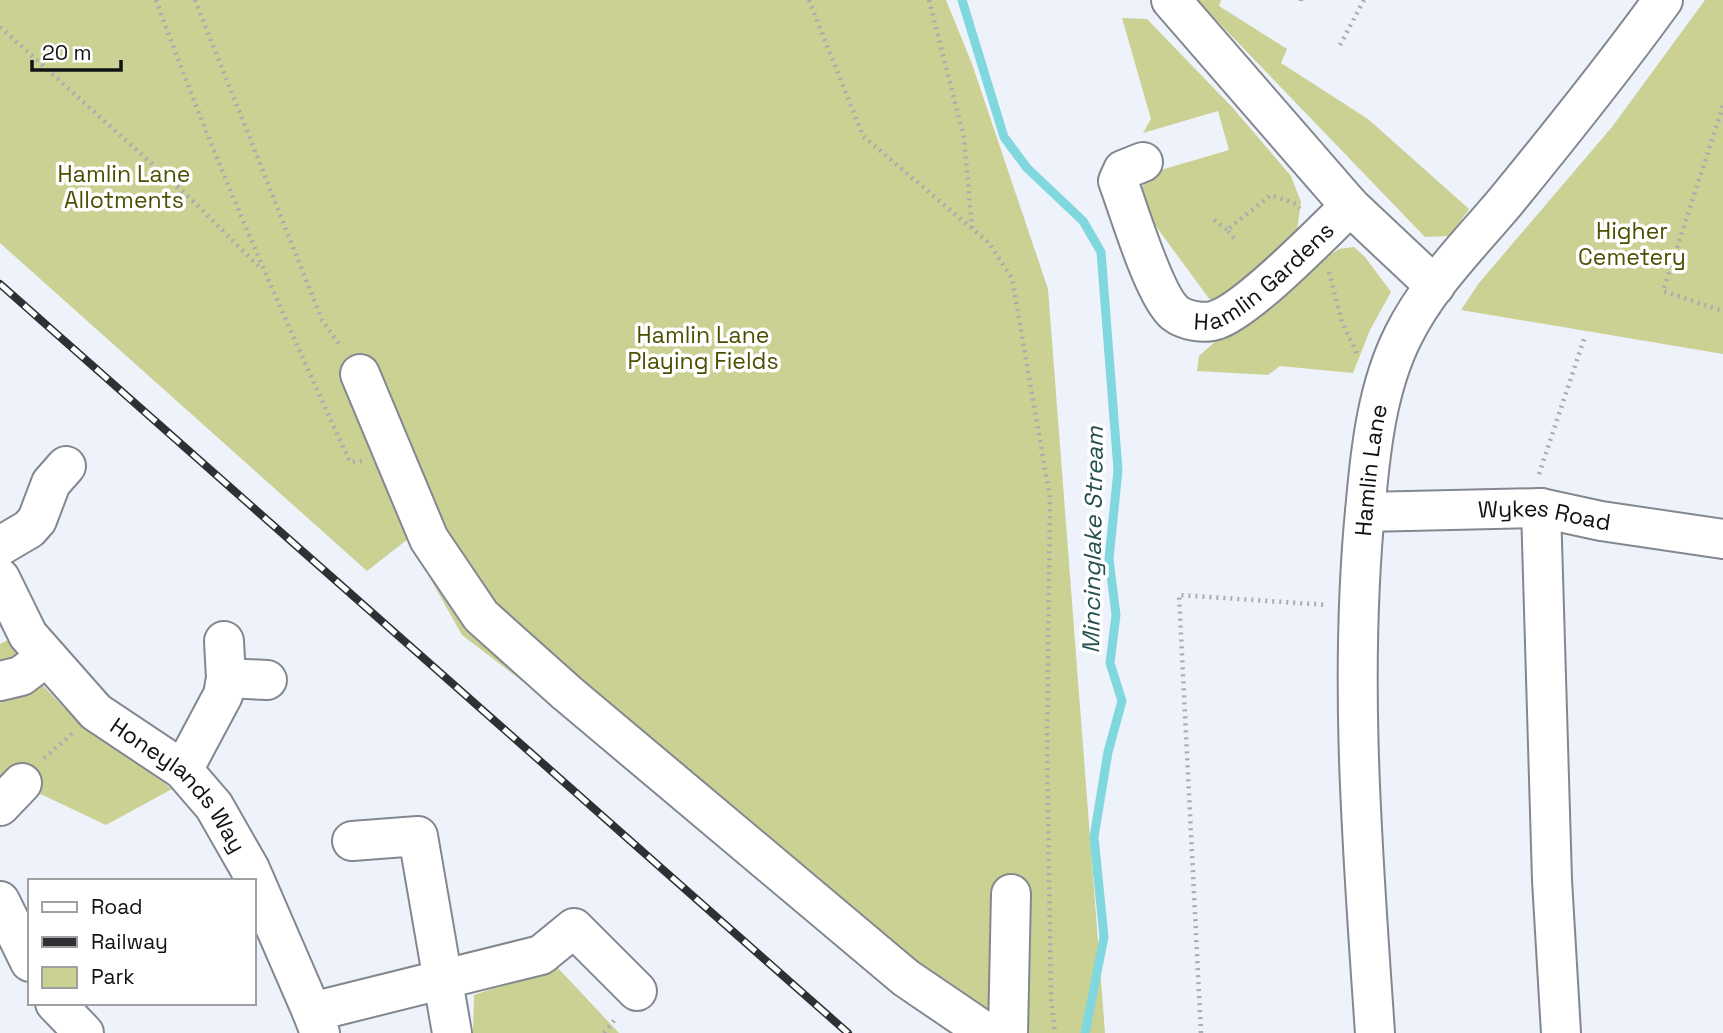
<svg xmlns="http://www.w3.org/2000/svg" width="1723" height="1033" viewBox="0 0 1723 1033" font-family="'Space Grotesk',sans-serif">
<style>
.green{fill:#cbd093}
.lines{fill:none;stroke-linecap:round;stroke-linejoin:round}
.stream{stroke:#80d8de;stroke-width:9}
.minor-casing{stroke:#838890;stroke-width:42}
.path{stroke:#a7abb2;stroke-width:4.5;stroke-dasharray:2 5;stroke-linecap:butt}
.minor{stroke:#fff;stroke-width:38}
.rail-casing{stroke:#2e3034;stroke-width:8}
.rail{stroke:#fff;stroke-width:5;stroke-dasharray:16;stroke-linecap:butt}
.labels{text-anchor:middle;stroke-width:7;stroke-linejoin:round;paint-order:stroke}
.park-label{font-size:23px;fill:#4b4f00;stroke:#fff}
.street-label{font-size:23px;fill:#111216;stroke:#fff}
.water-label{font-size:24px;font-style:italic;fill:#264f51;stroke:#fff}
</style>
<rect width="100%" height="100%" fill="#edf2fb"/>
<path class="green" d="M 0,0 L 946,0 L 972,64 L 1048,289 L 1105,1033 L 950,1033 L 612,750 L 462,635 L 408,539 L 367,571 L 0,243 Z
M 1197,0 L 1221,0 L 1219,6 L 1287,49 L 1281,63 L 1368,119 L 1469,209 L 1450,236 L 1425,237 Z
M 1705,0 L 1723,0 L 1723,354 L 1461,310 L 1479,283 L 1612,127 Z
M 1122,18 L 1147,19 L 1232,107 L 1291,176 L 1301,202 L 1297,230 L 1216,308 L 1141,206 L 1139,190 L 1154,172 L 1229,150 L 1218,111 L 1143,133 L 1151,119 Z
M 1354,247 L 1365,257 L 1391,292 L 1370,330 L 1353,373 L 1280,366 L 1268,375 L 1197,371 L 1199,356 L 1217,340 L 1260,315 L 1328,256 L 1339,249 Z
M 15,636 L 35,677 L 64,708 L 172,789 L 106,825 L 32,790 L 0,781 L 0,644 Z
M 557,967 L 619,1033 L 473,1033 L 474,995 Z"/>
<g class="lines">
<path class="stream" d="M 962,0 L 1004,137 L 1027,168 L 1083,221 L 1101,252 L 1118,470 L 1109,559 L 1116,615 L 1110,663 L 1122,701 L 1108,752 L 1094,837 L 1104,937 L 1085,1033"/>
<g class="minor-casing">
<g id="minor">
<path d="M 1171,0 L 1350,206 L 1435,286"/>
<path id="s1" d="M 1143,162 L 1123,170 L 1118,181 C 1129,210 1154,296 1175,313 C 1185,321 1205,324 1216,320 C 1248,310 1323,232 1350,206"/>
<path d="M 360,374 L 429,539 L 481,616 L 567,693 L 906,978 L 987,1033"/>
<path d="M 1541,508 L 1552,880 L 1561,1033"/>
<path id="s2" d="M 1365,512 L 1541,508 L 1601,521 L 1723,539"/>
<path d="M 0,546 L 29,529 L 37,520 L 51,483 L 66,466"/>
<path id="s3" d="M 0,578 L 28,635 L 96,712 L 183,770 L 214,806 L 250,869 L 312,1012"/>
<path d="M 226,678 L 267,680"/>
<path d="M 0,681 L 21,676 L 46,657"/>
<path d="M 183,770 L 223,695 L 226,678 L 224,641"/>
<path d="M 0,806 L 22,783"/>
<path d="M 352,841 L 418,836 L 452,1033"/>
<path d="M 0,901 L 30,962"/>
<path d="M 55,1003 L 84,1033"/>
<path d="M 320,1033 L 312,1012 L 541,955 L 574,928 L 637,991"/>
<path d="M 1008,1033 L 1011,894"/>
<path id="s4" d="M 1375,1033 C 1363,857 1348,677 1366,501 C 1371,445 1378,386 1403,336 C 1428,285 1470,244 1506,201 C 1560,135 1613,69 1663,0"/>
</g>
</g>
<path class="path" d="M 156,0 C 213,157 280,309 350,462 L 362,461
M 195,0 L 322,320 L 341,347
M 809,0 L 863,136 L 989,243 L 1012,278 L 1050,498 L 1047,747 L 1051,998 L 1055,1033
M 929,0 L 964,138 L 972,228
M 1301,1 L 1301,0
M 0,27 L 191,199 L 260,268
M 1340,45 L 1364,0
M 1723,106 L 1663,291 L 1723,311
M 1214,220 L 1227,230
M 1234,238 L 1227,230 L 1271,195 L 1296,204 L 1300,208
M 1329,272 L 1342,322 L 1358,356
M 1539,474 L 1584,339
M 44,758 L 72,734
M 604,1033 L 617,1017
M 1201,1033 L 1179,595 L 1328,605"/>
<use href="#minor" class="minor"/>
<g class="rail-casing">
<path id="rail" d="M 0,284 L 848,1033"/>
</g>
<use href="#rail" class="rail"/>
</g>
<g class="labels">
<g class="park-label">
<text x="124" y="182">Hamlin Lane<tspan x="124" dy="26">Allotments</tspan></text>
<text x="1632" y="239">Higher<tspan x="1632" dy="26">Cemetery</tspan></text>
<text x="703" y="343">Hamlin Lane<tspan x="703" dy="26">Playing Fields</tspan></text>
</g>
<g class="street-label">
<text dy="8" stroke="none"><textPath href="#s1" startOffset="284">Hamlin Gardens</textPath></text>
<text dy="8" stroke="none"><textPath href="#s4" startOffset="564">Hamlin Lane</textPath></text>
<text dy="8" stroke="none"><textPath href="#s2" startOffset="180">Wykes Road</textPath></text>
<text dy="8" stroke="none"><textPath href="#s3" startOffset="278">Honeylands Way</textPath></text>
</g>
<g class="water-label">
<text transform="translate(1093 540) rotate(-89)" y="8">Mincinglake Stream</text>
</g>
</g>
<rect x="28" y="879" width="228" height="126" fill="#ffffff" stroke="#a0a0a2" stroke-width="2"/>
<rect x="42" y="902" width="35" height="10" fill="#ffffff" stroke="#a0a0a2" stroke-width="2"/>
<text x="91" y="914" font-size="21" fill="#111216">Road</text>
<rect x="42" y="937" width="35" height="10" fill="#2e3034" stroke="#a0a0a2" stroke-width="2"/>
<text x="91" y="949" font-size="21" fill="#111216">Railway</text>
<rect x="42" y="967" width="35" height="21" fill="#cbd093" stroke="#a0a0a2" stroke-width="2"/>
<text x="91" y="984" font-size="21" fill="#111216">Park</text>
<path d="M32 60v10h89v-10" fill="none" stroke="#111216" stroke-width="3.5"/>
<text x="42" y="60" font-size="21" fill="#111216" stroke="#ffffff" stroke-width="5" paint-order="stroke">20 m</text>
</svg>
